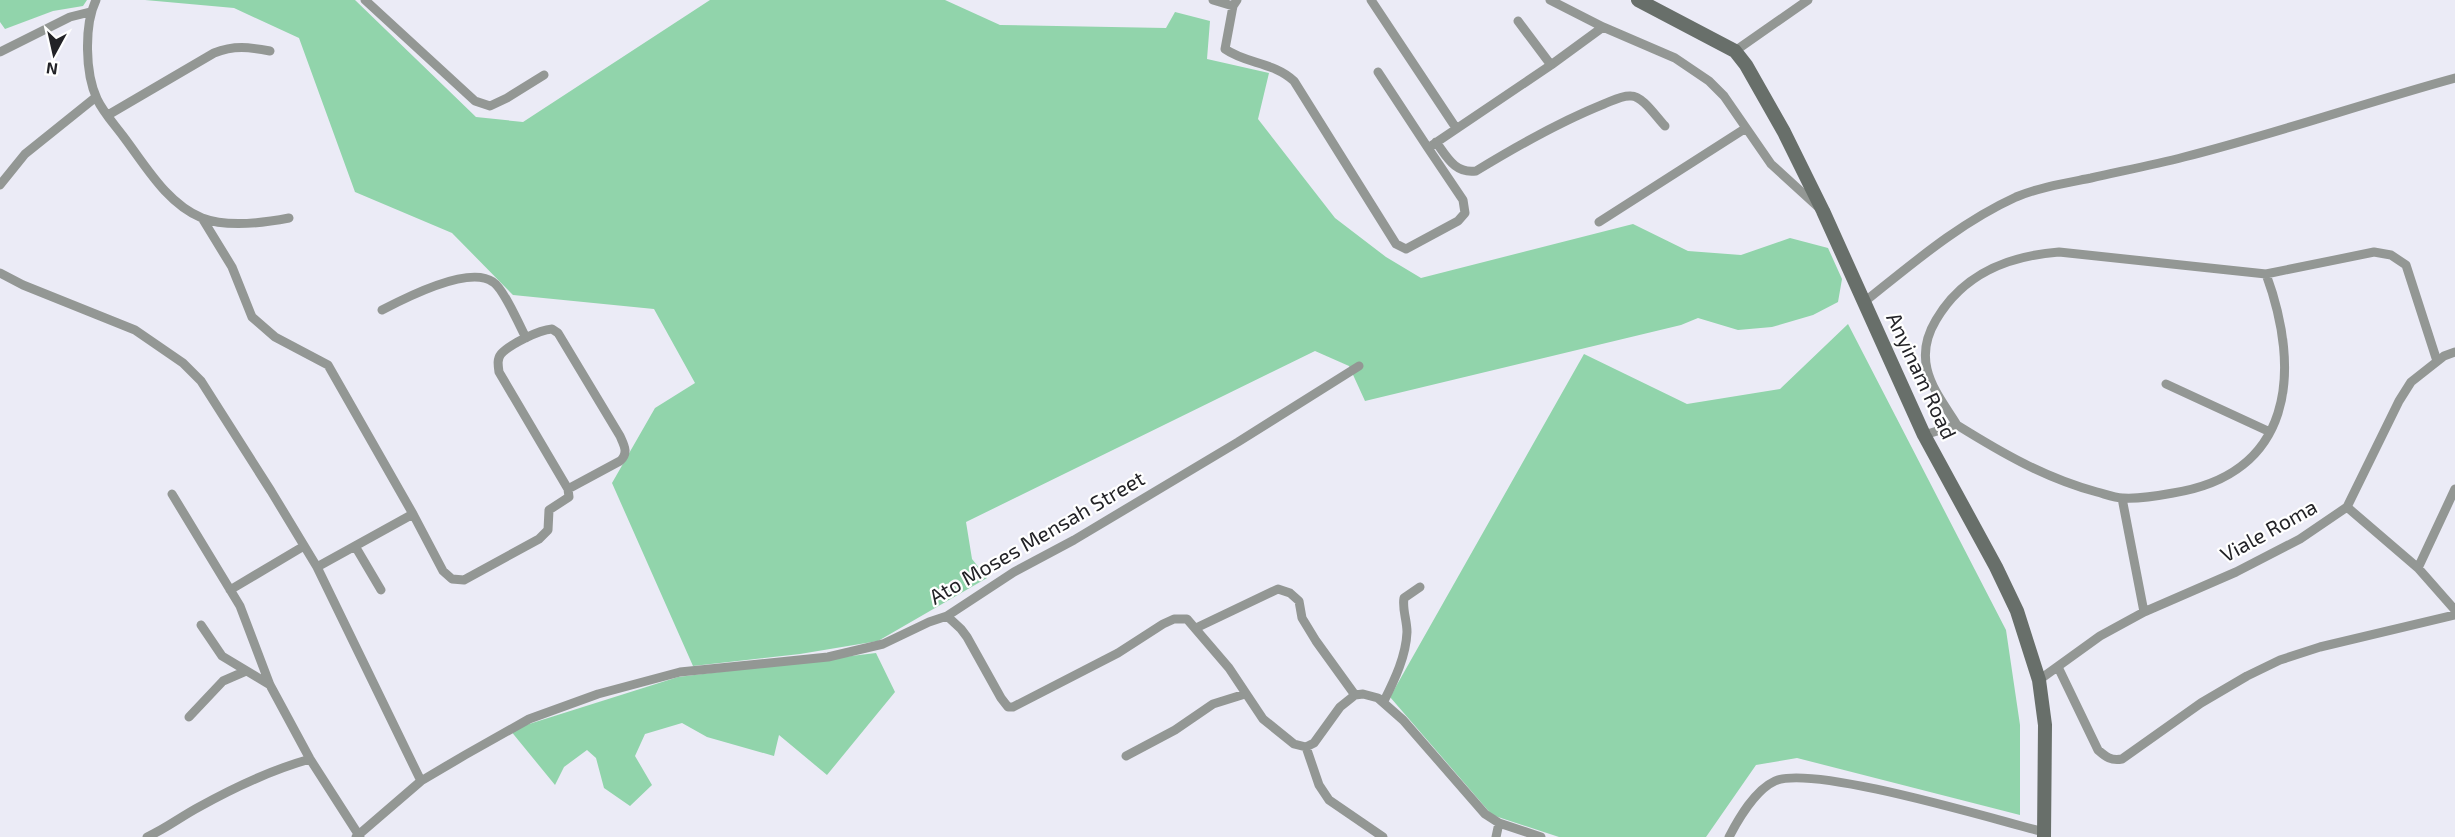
<svg xmlns="http://www.w3.org/2000/svg" width="2455" height="837" viewBox="0 0 2455 837" font-family="'Exo 2',sans-serif">
<style>
.green{fill:#91d4ab}
.lines{fill:none;stroke-linecap:round;stroke-linejoin:round}
.street{stroke:#939794;stroke-width:9}
.secondary{stroke:#686f6a;stroke-width:14}
.labels{text-anchor:middle;stroke-width:4.5;stroke-linejoin:round;paint-order:stroke}
.street-label{font-size:21px;fill:#232327;stroke:#fff}
</style>
<rect width="100%" height="100%" fill="#ebebf6"/>
<path class="green" d="M 0,0 L 87,0 L 83,6 L 53,11 L 5,29 L 0,22 Z
M 145,0 L 355,0 L 476,117 L 523,122 L 710,0 L 945,0 L 1000,25 L 1166,28 L 1175,12 L 1210,21 L 1207,59 L 1269,73 L 1258,119 L 1335,218 L 1386,257 L 1421,278 L 1633,224 L 1688,251 L 1741,255 L 1790,238 L 1828,248 L 1842,279 L 1838,302 L 1813,315 L 1772,327 L 1738,330 L 1698,318 L 1681,325 L 1365,401 L 1349,366 L 1315,351 L 966,522 L 972,559 L 987,578 L 878,641 L 800,654 L 693,666 L 612,483 L 655,408 L 695,383 L 654,309 L 513,295 L 452,233 L 355,192 L 299,38 L 234,8 Z
M 1848,324 L 2006,630 L 2020,725 L 2020,815 L 1797,758 L 1756,765 L 1706,837 L 1559,837 L 1492,815 L 1390,697 L 1584,354 L 1687,404 L 1780,389 Z
M 876,653 L 895,692 L 827,775 L 779,735 L 774,756 L 707,737 L 682,723 L 645,734 L 635,756 L 652,785 L 630,806 L 604,788 L 596,758 L 587,750 L 564,767 L 555,785 L 510,730 L 678,677 Z"/>
<g class="lines">
<path class="street" d="M 96,0 C 84,25 85,73 97,99 C 103,112 114,124 123,136 C 145,165 167,204 202,218 C 228,228 263,223 289,218
M 365,0 L 475,101 L 490,106 L 507,98 L 544,75
M 1213,0 L 1233,6 L 1237,0
M 1371,0 L 1456,128
M 1550,0 L 1603,27 L 1675,58 L 1709,81 L 1724,96 L 1771,164 L 1817,206
M 1233,6 L 1225,49 C 1246,64 1274,62 1294,81 L 1396,244 L 1406,249 L 1458,221 L 1465,213 L 1463,200 L 1428,148 L 1551,65 L 1603,27
M 1518,21 L 1551,65
M 1735,51 L 1808,0
M 0,52 L 70,17 L 90,12
M 1378,72 L 1428,148
M 108,115 L 214,53 C 234,45 249,47 270,51
M 1436,142 C 1447,157 1455,174 1476,171 C 1517,146 1559,122 1604,104 C 1612,101 1622,95 1631,96 C 1643,96 1656,117 1665,126
M 0,185 L 25,154 L 96,97
M 202,218 L 232,267 L 252,317 L 275,337 L 328,365 L 413,514 L 443,571 L 452,579 L 464,580 L 539,539 L 548,530 L 549,510 L 569,497 L 568,489 L 499,372 C 498,365 497,359 501,354 C 510,344 539,330 552,329 L 558,333 L 620,436 C 624,445 629,453 620,461 L 568,489
M 1599,222 L 1746,128
M 0,273 L 23,285 L 135,330 L 183,363 L 201,381 L 271,491 L 317,567 L 421,781
M 1863,303 C 1912,264 1959,223 2016,197 C 2040,187 2066,183 2091,178 C 2122,171 2153,165 2184,157 C 2275,134 2364,103 2455,78
M 382,310 C 405,298 469,265 493,282 C 503,288 520,326 526,338
M 2166,384 L 2270,432
M 1957,425 C 1946,407 1932,390 1927,369 C 1923,352 1927,335 1936,320 C 1963,274 2007,256 2059,252 L 2266,274 L 2374,252 L 2391,255 L 2406,265 L 2437,361
M 1924,435 L 1957,425 C 2002,453 2045,478 2097,492 C 2105,494 2114,498 2123,498 C 2139,499 2157,496 2173,493 C 2293,474 2302,372 2266,274
M 172,494 L 240,606 L 270,685 L 310,759 L 360,837
M 2122,498 L 2144,612
M 2347,507 L 2418,568 L 2455,610
M 355,546 L 381,590
M 317,567 L 413,514
M 2418,568 L 2455,489
M 230,590 L 304,546
M 947,616 L 961,629 L 967,637 L 1001,698 L 1008,707 L 1013,707 L 1118,653 L 1163,624 L 1174,619 L 1187,619 L 1229,668 L 1263,719 L 1294,744 L 1306,747 L 1314,743 L 1340,707 L 1355,695 L 1363,694 L 1378,698 L 1403,720 L 1485,814 L 1499,823 L 1541,837
M 201,625 L 222,656 L 270,685
M 1196,628 L 1278,589 L 1290,593 L 1299,601 L 1302,618 L 1316,641 L 1355,695
M 2058,667 L 2098,750 C 2106,757 2111,761 2122,759 L 2201,703 L 2247,676 L 2280,660 L 2320,647 L 2455,615
M 2039,680 L 2100,636 L 2144,612 L 2236,572 L 2300,539 L 2347,507 L 2399,401 L 2411,382 L 2444,356 L 2455,352
M 1384,701 C 1395,679 1406,656 1407,632 C 1407,620 1402,609 1404,598 L 1420,587
M 189,717 L 223,681 L 246,671
M 1306,747 L 1319,785 L 1329,800 L 1383,837
M 1126,756 L 1175,730 L 1213,704 L 1245,694
M 147,837 C 165,829 182,816 199,807 C 235,787 271,770 310,759
M 356,837 L 421,781 L 465,755 L 529,719 L 598,694 L 680,672 L 828,657 L 883,644 L 929,622 L 947,616 L 1014,572 L 1074,540 L 1238,442 L 1359,366
M 1496,837 L 1499,823
M 1729,837 C 1739,818 1755,790 1775,781 C 1812,764 1996,820 2044,832"/>
<path class="secondary" d="M 1638,0 L 1735,51 L 1746,65 L 1784,132 L 1823,211 L 1924,435 L 1996,567 L 2017,611 L 2039,680 L 2045,725 L 2044,837"/>
</g>
<g class="labels">
<g class="street-label">
<text transform="translate(1921 376) rotate(65)" y="7">Anyinam Road</text>
<text transform="translate(2269 531) rotate(-29)" y="7">Viale Roma</text>
<text transform="translate(1037 538) rotate(-30)" y="7">Ato Moses Mensah Street</text>
</g>
</g>
<g transform="translate(54 54) rotate(188)" stroke="#ffffff" stroke-width="4.5" paint-order="stroke">
<path d="M0-4.5L10 22L0 15L-10 22Z" fill="#232327"/>
<text y="-9" font-size="16" font-weight="bold" text-anchor="middle" fill="#232327">N</text>
</g>
</svg>
